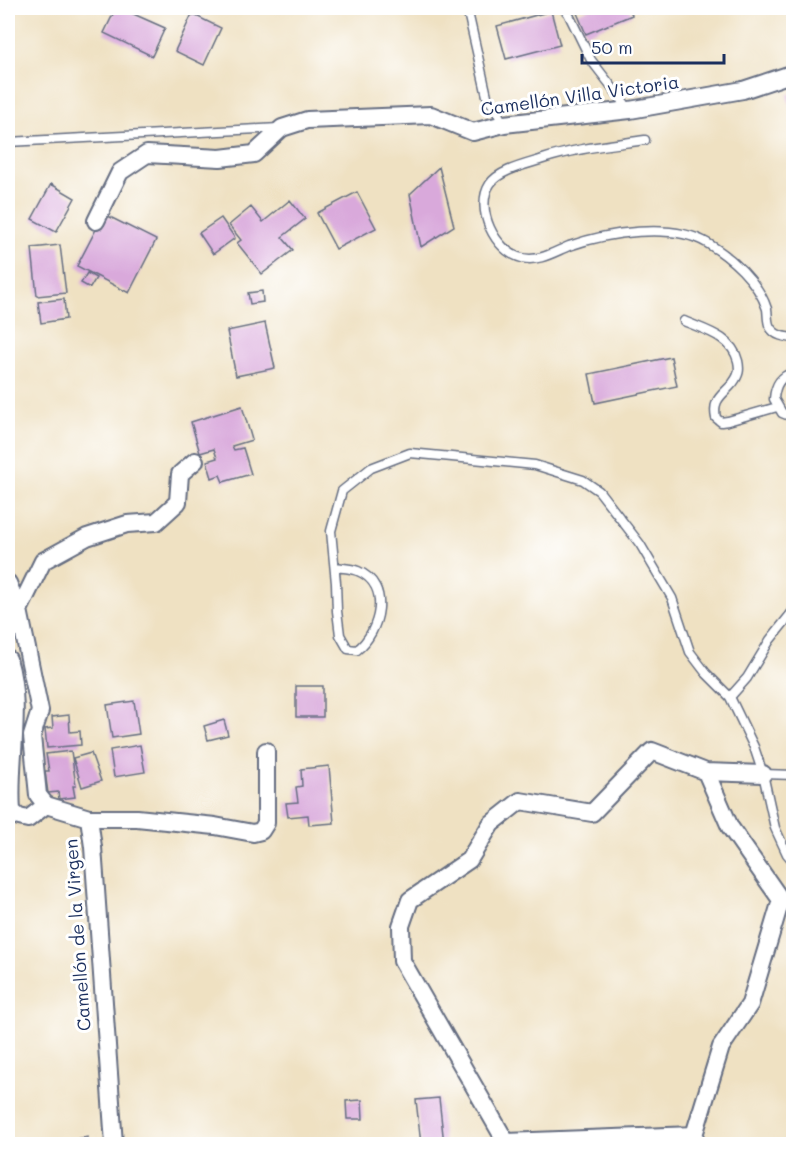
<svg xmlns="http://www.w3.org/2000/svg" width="801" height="1152" viewBox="0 0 801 1152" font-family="Mali,sans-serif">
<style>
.building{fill:#d9a9db}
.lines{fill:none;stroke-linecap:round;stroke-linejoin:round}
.lane-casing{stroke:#656d81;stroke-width:11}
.street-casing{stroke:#656d81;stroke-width:20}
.lane{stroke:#fff;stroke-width:8}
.street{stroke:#fff;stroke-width:16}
.labels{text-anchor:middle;stroke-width:6;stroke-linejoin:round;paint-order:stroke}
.street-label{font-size:18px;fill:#1b2f5e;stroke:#fff}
</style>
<rect width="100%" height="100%" fill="#fff"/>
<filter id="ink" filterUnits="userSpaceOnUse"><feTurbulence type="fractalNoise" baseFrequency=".0167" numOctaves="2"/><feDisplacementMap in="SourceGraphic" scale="12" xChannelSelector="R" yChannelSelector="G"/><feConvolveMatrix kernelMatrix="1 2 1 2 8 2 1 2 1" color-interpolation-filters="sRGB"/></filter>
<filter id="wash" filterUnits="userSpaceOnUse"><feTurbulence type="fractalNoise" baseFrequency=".008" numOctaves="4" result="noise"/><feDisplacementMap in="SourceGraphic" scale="24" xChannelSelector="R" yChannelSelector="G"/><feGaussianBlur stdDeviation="1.35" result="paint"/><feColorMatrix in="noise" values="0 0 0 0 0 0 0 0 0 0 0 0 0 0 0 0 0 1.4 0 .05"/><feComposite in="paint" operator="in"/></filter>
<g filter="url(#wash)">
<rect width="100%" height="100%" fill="#efe1c2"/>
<g id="blocks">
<path class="building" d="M 116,8 L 120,8 L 165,28 L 152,56 L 104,33 Z
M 591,8 L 629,8 L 632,15 L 586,34 L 577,13 Z
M 551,11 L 560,45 L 506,59 L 497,26 Z
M 192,14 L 221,28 L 204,65 L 175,51 Z
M 794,93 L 794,117 L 793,118 L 787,95 Z
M 439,167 L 454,226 L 421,247 L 410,194 Z
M 51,184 L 75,198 L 56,232 L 32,219 Z
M 357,192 L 376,228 L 336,249 L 317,213 Z
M 290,200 L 305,219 L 282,237 L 293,250 L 262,274 L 237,243 L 241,240 L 229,225 L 251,207 L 263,222 Z
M 104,214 L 156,240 L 129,293 L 77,266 Z
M 221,218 L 235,238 L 213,254 L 199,233 Z
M 60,245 L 66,293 L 37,296 L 32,248 Z
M 87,273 L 96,278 L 90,288 L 81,283 Z
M 262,291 L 263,302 L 250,304 L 248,293 Z
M 64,299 L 66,319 L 41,323 L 38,302 Z
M 265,323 L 275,368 L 236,376 L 227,331 Z
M 671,357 L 677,386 L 595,403 L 589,374 Z
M 242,406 L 252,440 L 232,446 L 234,450 L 243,448 L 251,474 L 223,482 L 220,475 L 212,478 L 207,461 L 217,458 L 214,449 L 200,453 L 191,422 Z
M 296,686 L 323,686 L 323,717 L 296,717 Z
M 134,701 L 139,734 L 112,738 L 107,705 Z
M 69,715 L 70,732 L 80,731 L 81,745 L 47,748 L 45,729 L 53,728 L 52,717 Z
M 224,720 L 228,735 L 208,740 L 204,726 Z
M 140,745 L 145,772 L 114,777 L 110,750 Z
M 71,751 L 76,786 L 73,786 L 75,797 L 59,799 L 58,792 L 48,793 L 45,771 L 49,771 L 46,754 Z
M 91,753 L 101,781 L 82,787 L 73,758 Z
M 329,766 L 334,823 L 309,825 L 308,815 L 288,817 L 286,803 L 298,802 L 296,787 L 302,786 L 301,769 Z
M 439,1098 L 444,1144 L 421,1144 L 416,1100 Z
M 362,1100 L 363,1119 L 347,1119 L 346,1101 Z
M 88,1137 L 89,1144 L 69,1144 L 69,1140 Z"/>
</g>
</g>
<g filter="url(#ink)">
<use href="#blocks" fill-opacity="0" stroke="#656d81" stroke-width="1.5"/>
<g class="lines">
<g class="lane-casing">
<path id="lane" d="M 467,8 L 487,96 L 504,124
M 563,8 L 568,13 L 591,60 L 629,109
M 645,140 C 611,145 576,148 543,159 C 528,164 499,170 490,184 C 474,208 495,252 522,258 C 539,262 554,252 569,246 C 606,233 672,222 707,243 C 731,257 758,281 767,309 C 768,315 767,322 770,327 C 775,336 785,337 794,338
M 8,142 L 279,128
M 684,321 C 704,330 732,336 738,361 C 740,370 739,375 733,383 C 722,396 712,399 716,418 L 721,422 L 728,421 L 777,407
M 794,372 C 780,376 775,385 774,399 L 782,413 L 794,418
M 335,567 C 342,568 351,568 358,571 C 392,585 380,632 357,650 L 348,649 L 340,635 L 337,611 L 336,583 L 331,531 L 342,491 L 371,468 L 410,453 L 535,465 L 583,480 L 599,491 L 640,544 L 672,598 L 690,652 L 706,673 L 730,697 L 754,747 L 763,774 L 775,828 L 787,854 L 794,862
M 730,697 L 747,678 L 770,640 L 794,610
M 763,774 L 794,775"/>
</g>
<g class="street-casing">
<path id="street" d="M 96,221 L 120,172 L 147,154 L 220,158 L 254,154 L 282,128 L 307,120 L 431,115 L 473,132 L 504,124 L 630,110 L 743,90 L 794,73
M 8,583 L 19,610 L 40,711 L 32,736 L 38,795 L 46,805 L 89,818 L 137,818 L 215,826 L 253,833 L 261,831 L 266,823 L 266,751
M 19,610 L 43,561 L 87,537 L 127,524 L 156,522 L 178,502 L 180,474 L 195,461
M 8,659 C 23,708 8,761 12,811 L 19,817 L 28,819 L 46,805
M 706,772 L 730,827 L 781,900 L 750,1004 L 721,1047 L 694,1135 L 506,1142 L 402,961 L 401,926 L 410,900 L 469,860 L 491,824 L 520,801 L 592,813 L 652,751 L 706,772 L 763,774
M 89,818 L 93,847 L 114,1144"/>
</g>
<use href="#lane" class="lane"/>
<use href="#street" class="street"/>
</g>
</g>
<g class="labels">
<g class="street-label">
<text transform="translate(580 96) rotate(-8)" y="6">Camellón Villa Victoria</text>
<text transform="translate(78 935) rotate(-94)" y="6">Camellón de la Virgen</text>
</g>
</g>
<rect width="801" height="1152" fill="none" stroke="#fff" stroke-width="30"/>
<path d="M582 54v9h142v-9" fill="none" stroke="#1b2f5e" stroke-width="3"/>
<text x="591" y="54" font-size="18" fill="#1b2f5e" stroke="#ffffff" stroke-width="4.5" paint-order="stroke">50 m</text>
</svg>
